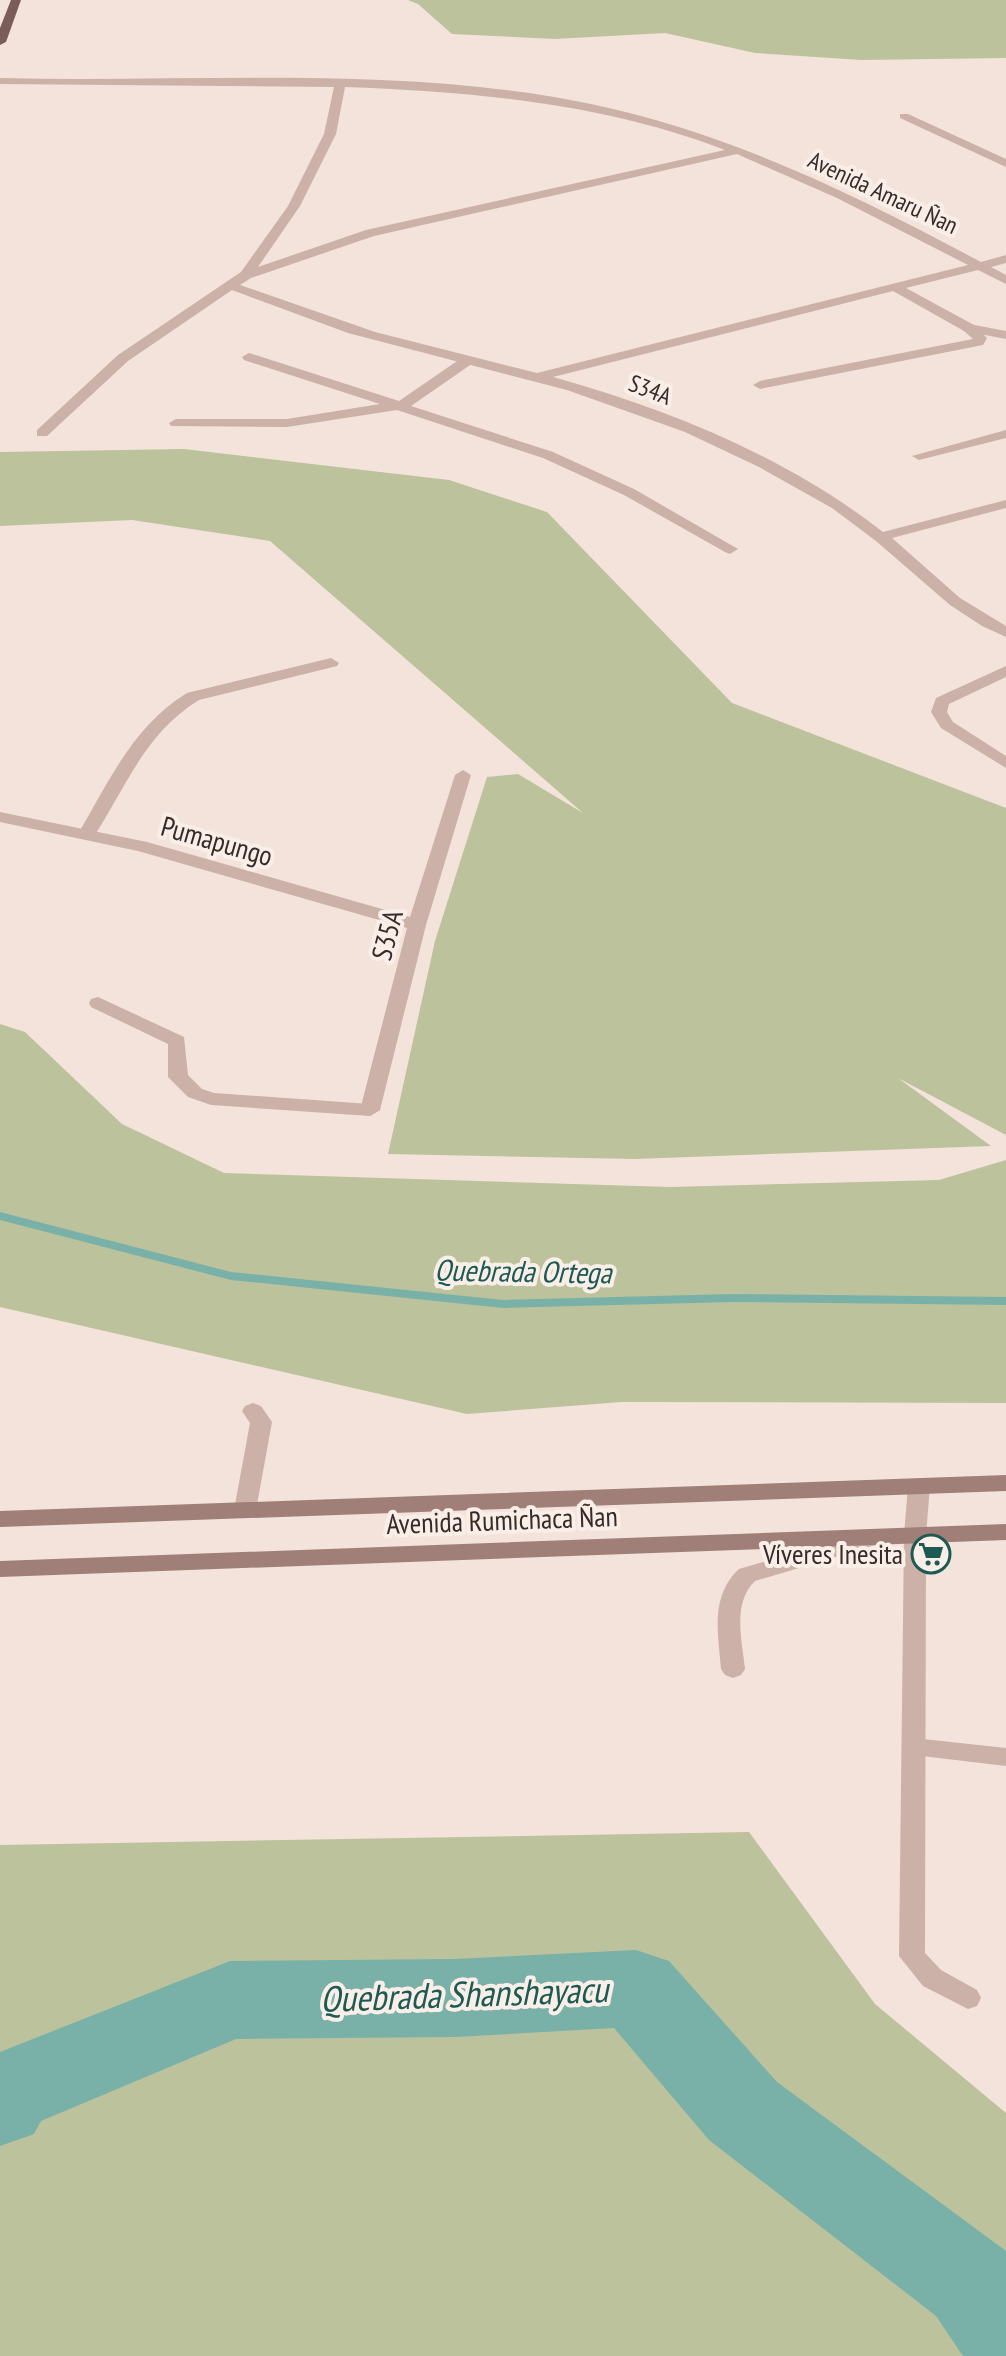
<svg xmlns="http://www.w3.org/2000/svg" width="1006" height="2356" viewBox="0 0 1006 2356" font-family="'PT Sans Narrow',sans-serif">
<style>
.green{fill:#bcc29b}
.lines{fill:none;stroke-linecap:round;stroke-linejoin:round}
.stream{fill:#79b1a9;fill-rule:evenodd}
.river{fill:#79b1a9;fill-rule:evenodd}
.lane{fill:#cbb1a7;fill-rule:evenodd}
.street{fill:#cbb1a7;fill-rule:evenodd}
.secondary{fill:#9f7f78;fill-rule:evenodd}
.primary{fill:#7a5d58;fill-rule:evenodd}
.labels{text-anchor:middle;stroke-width:8;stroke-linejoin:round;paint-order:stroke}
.far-street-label{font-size:24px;fill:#372a28;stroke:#faeee8}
.street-label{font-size:28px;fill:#372a28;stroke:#faeee8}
.poi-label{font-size:28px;fill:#372a28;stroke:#faeee8;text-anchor:end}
.water-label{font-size:30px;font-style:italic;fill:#1c5a53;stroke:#faeee8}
.near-water-label{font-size:36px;font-style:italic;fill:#1c5a53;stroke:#faeee8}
</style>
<rect width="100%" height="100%" fill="#f3e3db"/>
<path class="green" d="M 408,0 L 1006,0 L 1006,58 L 862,60 L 755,53 L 665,33 L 555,39 L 452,34 L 418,4 Z
M 184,449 L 449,480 L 547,512 L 732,703 L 1006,808 L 1006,1135 L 898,1078 L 991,1146 L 635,1159 L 388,1154 L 435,941 L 487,777 L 518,774 L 583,813 L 270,541 L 132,520 L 0,526 L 0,452 Z
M 0,1024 L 25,1032 L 122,1124 L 224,1173 L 670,1187 L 939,1180 L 1006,1160 L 1006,1403 L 621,1402 L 467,1414 L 0,1307 Z
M 749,1832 L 875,2004 L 1006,2113 L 1006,2356 L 0,2356 L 0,1845 Z"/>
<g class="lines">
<path class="stream" d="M 0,1212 L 231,1272 L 503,1300 L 733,1294 L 1006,1297 L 1006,1305 L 733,1302 L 503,1308 L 231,1280 L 0,1220 Z"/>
<path class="river" d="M 636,1950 L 669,1961 L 777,2082 L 1006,2251 L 1006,2356 L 963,2356 L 936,2316 L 709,2140 L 614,2028 L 455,2037 L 236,2039 L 41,2121 L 34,2134 L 0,2146 L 0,2052 L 230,1961 L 455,1959 Z"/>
<path class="lane" d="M 969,324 L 1006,331 L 1006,339 L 964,331 L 962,328 Z
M 249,353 L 399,401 L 463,357 L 473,357 L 473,363 L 411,406 L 553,452 L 634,489 L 738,549 L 730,554 L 725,552 L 624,495 L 543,458 L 397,410 L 287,427 L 171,426 L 169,423 L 176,419 L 287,419 L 380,404 L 244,360 L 242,357 Z
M 1006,430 L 1006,438 L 919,460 L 912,456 Z
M 331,658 L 339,663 L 337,666 L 199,700 C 145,733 126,787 93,838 L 81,838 L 78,834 C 109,781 134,725 187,693 Z
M 98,997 L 184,1037 L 188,1075 L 202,1089 L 214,1093 L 370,1104 L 380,1110 L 370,1116 L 211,1105 L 188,1097 L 168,1077 L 168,1044 L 91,1007 L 89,1003 L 91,999 Z
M 253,1403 L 261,1406 L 272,1422 L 256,1510 L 253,1516 L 237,1516 L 234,1510 L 250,1423 L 242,1411 L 245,1406 Z
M 875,1529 L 883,1531 L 886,1537 L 883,1543 L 755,1581 C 732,1603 742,1640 745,1669 L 741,1675 L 733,1678 L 725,1675 L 721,1669 C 718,1633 710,1596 739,1569 Z
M 914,1738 L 1006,1748 L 1006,1766 L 905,1754 L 902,1747 L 905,1740 Z"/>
<path class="street" d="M 0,78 C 195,83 398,64 591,104 C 730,133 855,195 981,262 L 1006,255 L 1006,263 L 991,267 L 1006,275 L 1006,284 L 978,270 L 906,288 L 974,325 L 987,338 L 983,345 L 760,389 L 753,385 L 760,381 L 973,339 L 964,331 L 893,291 L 553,377 C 669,409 788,458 883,532 L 1006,500 L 1006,508 L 892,538 L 960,598 L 1006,626 L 1006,637 L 982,626 L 950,605 L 876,541 L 832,508 L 759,467 L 685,432 L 567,390 L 348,333 L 232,290 L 128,361 L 47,436 L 37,436 L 37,430 L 118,355 L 241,272 L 288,206 L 324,134 L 334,87 L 0,84 ZM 345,87 C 475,92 603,103 725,150 L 366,230 L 258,267 L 300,206 L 336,134 ZM 737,154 L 837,198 L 968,265 L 537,373 L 375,332 L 240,285 L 251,278 L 374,236 Z
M 900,114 L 908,114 L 1006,159 L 1006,167 L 900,118 Z
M 1006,666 L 1006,677 L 949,704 L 947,712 L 953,722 L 1006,756 L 1006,768 L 941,728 L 931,712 L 936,698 Z
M 463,770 L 471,775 L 426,925 L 380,1110 L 370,1116 L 360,1110 L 407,928 L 138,851 L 0,822 L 0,812 L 147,842 L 410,917 L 455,775 Z
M 919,1478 L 927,1480 L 930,1486 L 926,1535 L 925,1953 L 941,1970 L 977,1990 L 981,1998 L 977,2006 L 968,2009 L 923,1986 L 899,1956 L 904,1535 L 908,1486 L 911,1480 Z"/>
<path class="secondary" d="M 1006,1475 L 1006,1491 L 0,1527 L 0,1511 Z
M 1006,1524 L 1006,1540 L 0,1577 L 0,1561 Z"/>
<path class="primary" d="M 11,0 L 21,0 L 6,42 L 0,45 L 0,28 Z"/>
</g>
<defs>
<g id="supermarket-ring" transform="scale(2)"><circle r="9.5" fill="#faeee8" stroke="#1c5a53" stroke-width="1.5"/><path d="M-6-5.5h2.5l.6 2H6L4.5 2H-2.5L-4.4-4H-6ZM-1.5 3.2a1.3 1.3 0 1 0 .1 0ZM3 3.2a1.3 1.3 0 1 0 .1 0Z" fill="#1c5a53"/></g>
</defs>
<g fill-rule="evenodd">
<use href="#supermarket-ring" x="931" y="1554"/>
</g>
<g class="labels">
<g class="far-street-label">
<text transform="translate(883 193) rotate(25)" y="8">Avenida Amaru Ñan</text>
<text transform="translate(650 390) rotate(21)" y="8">S34A</text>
</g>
<g class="street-label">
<text transform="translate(217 841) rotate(16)" y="10">Pumapungo</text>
<text transform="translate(387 935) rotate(-75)" y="10">S35A</text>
<text transform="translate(502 1520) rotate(-2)" y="10">Avenida Rumichaca Ñan</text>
</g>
<g class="poi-label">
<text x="903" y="1564">Víveres Inesita</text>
</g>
<g class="water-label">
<text transform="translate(523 1272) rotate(1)" y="10">Quebrada Ortega</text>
</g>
<g class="near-water-label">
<text transform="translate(464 1994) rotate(-2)" y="13">Quebrada Shanshayacu</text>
</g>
</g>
</svg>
